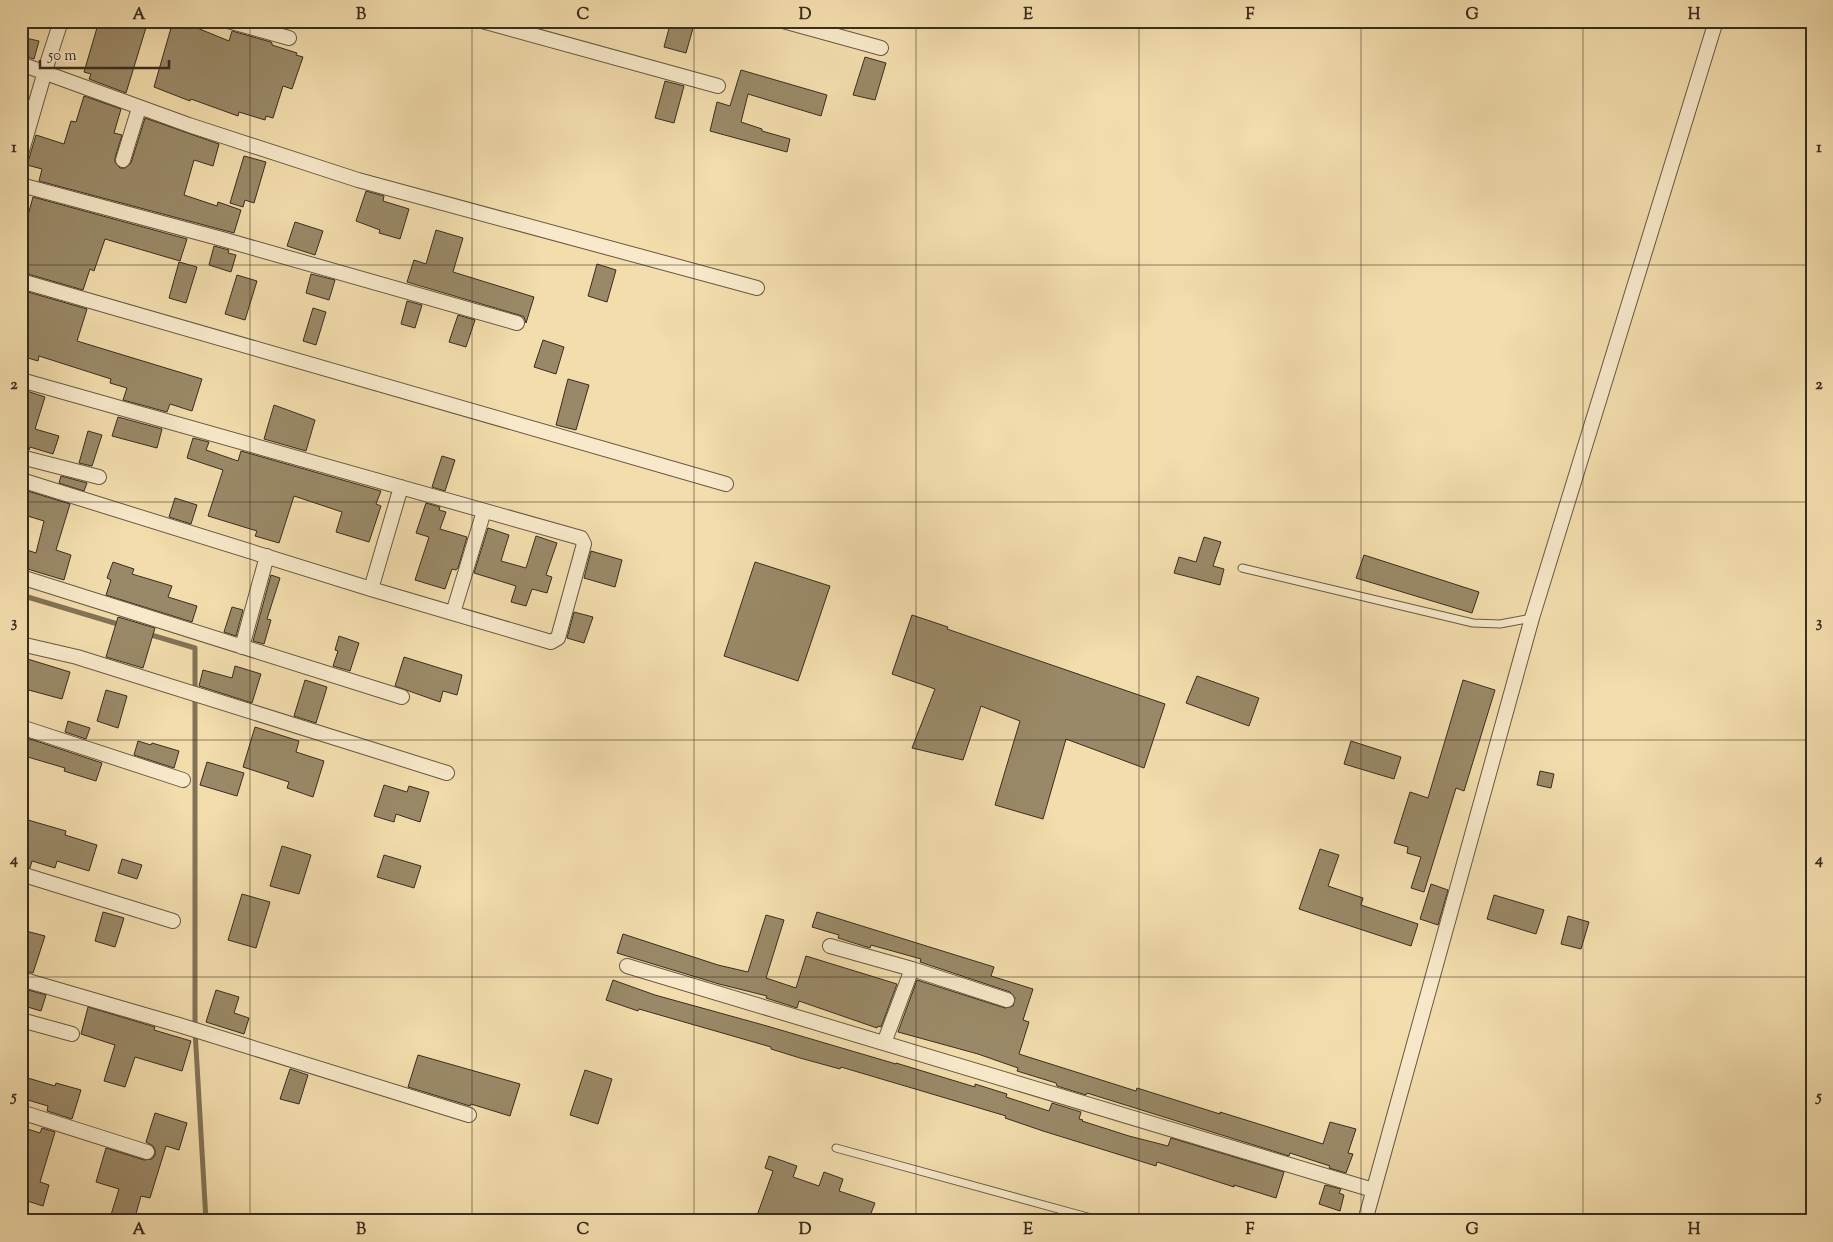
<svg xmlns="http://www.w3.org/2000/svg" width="1833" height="1242" viewBox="0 0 1833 1242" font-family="'Sorts Mill Goudy',serif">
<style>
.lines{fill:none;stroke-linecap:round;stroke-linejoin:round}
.stream{stroke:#837356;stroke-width:5}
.building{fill:#9a8968;stroke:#392d1e}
.service-casing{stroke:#685942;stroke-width:9}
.minor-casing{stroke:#685942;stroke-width:16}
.service{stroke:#f7e9ca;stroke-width:7}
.minor{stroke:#f7e9ca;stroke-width:14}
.grid{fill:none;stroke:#392d1e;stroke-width:1;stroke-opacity:0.55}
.neatline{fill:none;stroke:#392d1e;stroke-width:2}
.grid-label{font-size:16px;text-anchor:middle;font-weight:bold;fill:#392d1e}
</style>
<rect width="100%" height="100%" fill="#f3ddad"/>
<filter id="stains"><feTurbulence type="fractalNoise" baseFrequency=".004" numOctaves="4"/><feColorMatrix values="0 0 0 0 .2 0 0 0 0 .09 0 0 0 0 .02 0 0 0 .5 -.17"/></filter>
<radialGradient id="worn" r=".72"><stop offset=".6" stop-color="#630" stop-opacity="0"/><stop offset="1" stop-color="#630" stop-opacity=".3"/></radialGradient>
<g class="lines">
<path class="stream" d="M 21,595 L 121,625
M 148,634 L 195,648 L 195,1030 L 206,1221"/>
</g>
<path class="building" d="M 99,21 L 148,21 L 126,93 L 89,79 L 91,74 L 84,72 Z
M 173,21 L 180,21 L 229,41 L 232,31 L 271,42 L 272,43 L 272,45 L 297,53 L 296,55 L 303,57 L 292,89 L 283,86 L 273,118 L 266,116 L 265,120 L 239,112 L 238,116 L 191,99 L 190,101 L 154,87 Z
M 671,21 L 695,21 L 686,53 L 664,47 Z
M 21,37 L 39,41 L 34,59 L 21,55 Z
M 865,57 L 886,63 L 875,100 L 853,95 Z
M 741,70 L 827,95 L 821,116 L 748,94 L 741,122 L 762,129 L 762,131 L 790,139 L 787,152 L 710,131 L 717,102 L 730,106 Z
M 665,81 L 684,86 L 674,123 L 655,118 Z
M 84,96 L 121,109 L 114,133 L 122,135 L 115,158 L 115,162 L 120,168 L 125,168 L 131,163 L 145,118 L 219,144 L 213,166 L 194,160 L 184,195 L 217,206 L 218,202 L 241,210 L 234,233 L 39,181 L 42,169 L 27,165 L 36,135 L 64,144 L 71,121 L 76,122 Z
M 244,156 L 266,162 L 254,203 L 245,200 L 243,207 L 230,203 Z
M 366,191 L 384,196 L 383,201 L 409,209 L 400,239 L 379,233 L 380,230 L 356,221 Z
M 33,197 L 187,239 L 180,261 L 105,239 L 94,271 L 90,269 L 83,290 L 21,272 L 21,241 Z
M 295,222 L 323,231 L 315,255 L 287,246 Z
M 436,230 L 463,238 L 453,272 L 534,297 L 526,323 L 524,317 L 519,315 L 407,282 L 414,260 L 426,264 Z
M 214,246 L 229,250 L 228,253 L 236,255 L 231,272 L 209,265 Z
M 179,262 L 197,267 L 186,303 L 169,298 Z
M 597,264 L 616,270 L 607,302 L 588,296 Z
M 311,274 L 335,280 L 329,300 L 306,293 Z
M 237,275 L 257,281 L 245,320 L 225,314 Z
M 21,290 L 87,309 L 77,341 L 202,379 L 192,411 L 170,404 L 167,412 L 123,400 L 127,388 L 110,383 L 111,379 L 39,356 L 38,361 L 21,356 Z
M 407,301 L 422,305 L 415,328 L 401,324 Z
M 313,308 L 326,312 L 316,345 L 303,341 Z
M 458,315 L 475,320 L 466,347 L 449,342 Z
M 543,340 L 564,347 L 556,374 L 534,367 Z
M 568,379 L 589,385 L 576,430 L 556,425 Z
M 21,389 L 45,397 L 35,429 L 59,436 L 53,454 L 30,447 L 29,450 L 21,448 Z
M 274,405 L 315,420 L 306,451 L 264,439 Z
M 118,417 L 162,429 L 157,448 L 112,436 Z
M 88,431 L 102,435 L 92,466 L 79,463 Z
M 193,438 L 209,442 L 206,450 L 238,461 L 241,451 L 381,491 L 376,504 L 381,506 L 369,542 L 336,532 L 342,512 L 294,496 L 279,543 L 255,536 L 257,531 L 208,516 L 223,470 L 187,458 Z
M 442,456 L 455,460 L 445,491 L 432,487 Z
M 61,476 L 87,483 L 84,491 L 59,483 Z
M 21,489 L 70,504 L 56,550 L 71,555 L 64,580 L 21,567 L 21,548 L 36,553 L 44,521 L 21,514 Z
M 175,498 L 197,505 L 191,524 L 169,517 Z
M 426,503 L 440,507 L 439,510 L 446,512 L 440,529 L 467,537 L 458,568 L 456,570 L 452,569 L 445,589 L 415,580 L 429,537 L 416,533 Z
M 488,528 L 509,535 L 501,561 L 526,568 L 536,536 L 557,543 L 546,575 L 552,577 L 547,593 L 532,589 L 526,606 L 511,602 L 516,586 L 474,573 Z
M 1204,537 L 1221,542 L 1213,566 L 1224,569 L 1220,585 L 1174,573 L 1179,557 L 1196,562 Z
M 591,551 L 622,560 L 615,587 L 584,578 Z
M 1364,555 L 1479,592 L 1472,613 L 1356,578 Z
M 113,562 L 134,569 L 132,574 L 172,586 L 168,597 L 197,606 L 192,622 L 106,595 L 111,580 L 107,578 Z
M 755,562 L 830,586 L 798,681 L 724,656 Z
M 271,575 L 280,578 L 267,619 L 271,620 L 264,644 L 253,641 Z
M 232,607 L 243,610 L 236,636 L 224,632 Z
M 574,612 L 593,617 L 584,643 L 567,638 Z
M 912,615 L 948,627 L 947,629 L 1165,704 L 1144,768 L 1066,739 L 1043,819 L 995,805 L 1020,721 L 981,706 L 963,760 L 912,748 L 935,689 L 892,674 Z
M 118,617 L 155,628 L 143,668 L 106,657 Z
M 339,636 L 359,643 L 350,671 L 333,666 L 338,651 L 335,650 Z
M 21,657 L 70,672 L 62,699 L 21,688 Z
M 404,657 L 462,675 L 457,695 L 443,691 L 440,702 L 395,686 Z
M 235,666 L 261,674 L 252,703 L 199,686 L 203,670 L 232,678 Z
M 1197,676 L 1259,698 L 1249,726 L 1186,703 Z
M 305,680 L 327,687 L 316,723 L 294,716 Z
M 1463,680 L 1495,690 L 1464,791 L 1456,788 L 1424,892 L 1411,888 L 1421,857 L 1407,853 L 1408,847 L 1394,843 L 1410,792 L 1428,798 Z
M 106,690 L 127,696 L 118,728 L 97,721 Z
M 68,721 L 90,728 L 86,739 L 65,732 Z
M 255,727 L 299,741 L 296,752 L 324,761 L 313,797 L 287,788 L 289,782 L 243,767 Z
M 21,736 L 102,763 L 96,781 L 64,771 L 65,768 L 21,755 Z
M 138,741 L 151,745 L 152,743 L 179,751 L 174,768 L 134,755 Z
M 1351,741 L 1401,757 L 1394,779 L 1344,764 Z
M 207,762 L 244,773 L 237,796 L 200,785 Z
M 1540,771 L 1554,774 L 1551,788 L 1537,785 Z
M 384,785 L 407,792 L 409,786 L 429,792 L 420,822 L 396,814 L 394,822 L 374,816 Z
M 21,818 L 66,831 L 65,835 L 97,845 L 89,871 L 57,861 L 55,868 L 32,861 L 30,868 L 21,865 Z
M 282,846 L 311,855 L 299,894 L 270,886 Z
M 1320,849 L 1339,855 L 1328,886 L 1363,898 L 1361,905 L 1418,924 L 1411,946 L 1299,909 Z
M 384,855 L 421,866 L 414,888 L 377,877 Z
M 122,859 L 142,865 L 137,879 L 118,873 Z
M 1431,884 L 1448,890 L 1438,925 L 1420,919 Z
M 242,894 L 270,902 L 256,948 L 228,940 Z
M 1494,895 L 1544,910 L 1536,934 L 1487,919 Z
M 103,912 L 124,918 L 115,947 L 95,941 Z
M 817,912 L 994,967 L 991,976 L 1033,989 L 1023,1020 L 1029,1022 L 1019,1054 L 1136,1091 L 1137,1088 L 1220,1114 L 1220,1112 L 1323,1144 L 1330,1122 L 1356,1129 L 1348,1153 L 1353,1154 L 1346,1173 L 1329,1168 L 1330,1166 L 1290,1153 L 1289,1156 L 1087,1093 L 1086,1095 L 1057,1086 L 1056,1083 L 1017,1071 L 1018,1068 L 978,1054 L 898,1032 L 917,980 L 1005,1008 L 1013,1006 L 1015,998 L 1010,992 L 920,962 L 921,959 L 871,945 L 870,948 L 838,938 L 839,935 L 812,927 Z
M 766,915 L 784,920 L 766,978 L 796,988 L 806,956 L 897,984 L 881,1027 L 878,1026 L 877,1028 L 799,1001 L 797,1008 L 766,998 L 767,996 L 719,984 L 617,953 L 623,934 L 718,965 L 748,972 Z
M 1568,916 L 1589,922 L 1581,949 L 1561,944 Z
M 26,931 L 45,936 L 33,973 L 21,970 L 21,947 Z
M 613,980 L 655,995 L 767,1026 L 896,1064 L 896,1063 L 975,1087 L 975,1084 L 1007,1094 L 1006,1097 L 1049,1111 L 1052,1103 L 1081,1112 L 1079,1119 L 1083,1120 L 1082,1121 L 1129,1136 L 1168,1146 L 1171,1138 L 1284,1172 L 1276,1198 L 1234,1185 L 1234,1187 L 1157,1162 L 1156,1166 L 1043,1131 L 1005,1118 L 1006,1116 L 959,1102 L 841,1067 L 840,1069 L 800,1058 L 771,1049 L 771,1047 L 639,1009 L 638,1011 L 606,1000 Z
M 21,988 L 46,995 L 41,1011 L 21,1005 Z
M 216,990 L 239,997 L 234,1013 L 249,1018 L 244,1034 L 206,1022 Z
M 88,1007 L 155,1027 L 154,1030 L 191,1041 L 182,1071 L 135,1057 L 125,1087 L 104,1081 L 115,1045 L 81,1034 Z
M 418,1055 L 520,1084 L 510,1116 L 471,1104 L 470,1106 L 408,1087 Z
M 290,1069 L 308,1075 L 299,1104 L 280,1099 Z
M 585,1070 L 612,1079 L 598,1124 L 570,1115 Z
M 21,1076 L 55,1086 L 56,1083 L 81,1090 L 72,1119 L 47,1111 L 48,1106 L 21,1098 Z
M 155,1113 L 187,1123 L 179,1150 L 166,1146 L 150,1198 L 141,1196 L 134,1221 L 109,1221 L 119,1189 L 96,1182 L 106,1148 L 144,1160 L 152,1159 L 155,1155 L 155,1150 L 153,1146 L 146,1142 Z
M 21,1127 L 40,1133 L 42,1128 L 55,1132 L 40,1182 L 49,1185 L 43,1206 L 21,1199 Z
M 769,1156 L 797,1166 L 793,1177 L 819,1186 L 824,1172 L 843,1179 L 839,1191 L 875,1203 L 868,1221 L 755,1221 L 773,1171 L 765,1168 Z
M 1325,1185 L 1341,1189 L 1339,1193 L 1344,1195 L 1340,1211 L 1319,1204 Z"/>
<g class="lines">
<g class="service-casing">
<path id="service" d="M 1242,568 L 1473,623 L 1500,624 L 1532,618
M 836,1148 L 1102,1221"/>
</g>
<g class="minor-casing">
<path id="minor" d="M 228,21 L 289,38
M 482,21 L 718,86
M 783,21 L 881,48
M 21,64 L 189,125 L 358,180 L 757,288
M 21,154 L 48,61 L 61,21
M 123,160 L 139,108
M 21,185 L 222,239 L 517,323
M 21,281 L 726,484
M 21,380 L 581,538 L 584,544 L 558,638 L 551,642 L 371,589 L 21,480
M 21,457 L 99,477
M 21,577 L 402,697
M 371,589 L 401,487
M 453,613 L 484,511
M 21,644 L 77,657 L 447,773
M 242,647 L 267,556
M 21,727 L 183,780
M 21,874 L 173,921
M 830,946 L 912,969
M 627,966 L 1373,1190
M 21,979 L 179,1025 L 469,1115
M 21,1020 L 72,1034
M 884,1043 L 912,969 L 1007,1000
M 21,1112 L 147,1152
M 1365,1221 L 1532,618 L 1716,21"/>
</g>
<use href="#service" class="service"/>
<use href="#minor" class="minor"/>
</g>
<path class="grid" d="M 250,21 L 250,1221M 472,21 L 472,1221M 694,21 L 694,1221M 916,21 L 916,1221M 1139,21 L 1139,1221M 1361,21 L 1361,1221M 1583,21 L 1583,1221M 21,265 L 1812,265M 21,502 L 1812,502M 21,740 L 1812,740M 21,977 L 1812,977"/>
<rect width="1833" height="1242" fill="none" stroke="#f3ddad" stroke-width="55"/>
<path d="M40 60v8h129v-8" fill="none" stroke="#392d1e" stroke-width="2.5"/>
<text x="48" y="60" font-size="15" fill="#392d1e" stroke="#f7e9ca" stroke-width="4" paint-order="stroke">50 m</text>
<rect x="28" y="28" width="1778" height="1186" class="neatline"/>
<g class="grid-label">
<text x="139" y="19">A</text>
<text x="361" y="19">B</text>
<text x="583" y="19">C</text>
<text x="805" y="19">D</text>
<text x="1028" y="19">E</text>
<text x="1250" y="19">F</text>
<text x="1472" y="19">G</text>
<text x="1694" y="19">H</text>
<text x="14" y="152">1</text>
<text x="1819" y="152">1</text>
<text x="14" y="389">2</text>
<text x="1819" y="389">2</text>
<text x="14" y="627">3</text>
<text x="1819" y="627">3</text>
<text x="14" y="864">4</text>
<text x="1819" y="864">4</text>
<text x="14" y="1101">5</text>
<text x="1819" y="1101">5</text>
<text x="139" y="1234">A</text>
<text x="361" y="1234">B</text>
<text x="583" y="1234">C</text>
<text x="805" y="1234">D</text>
<text x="1028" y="1234">E</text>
<text x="1250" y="1234">F</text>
<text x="1472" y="1234">G</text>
<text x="1694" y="1234">H</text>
</g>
<rect width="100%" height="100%" filter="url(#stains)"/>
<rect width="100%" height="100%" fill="url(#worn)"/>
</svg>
